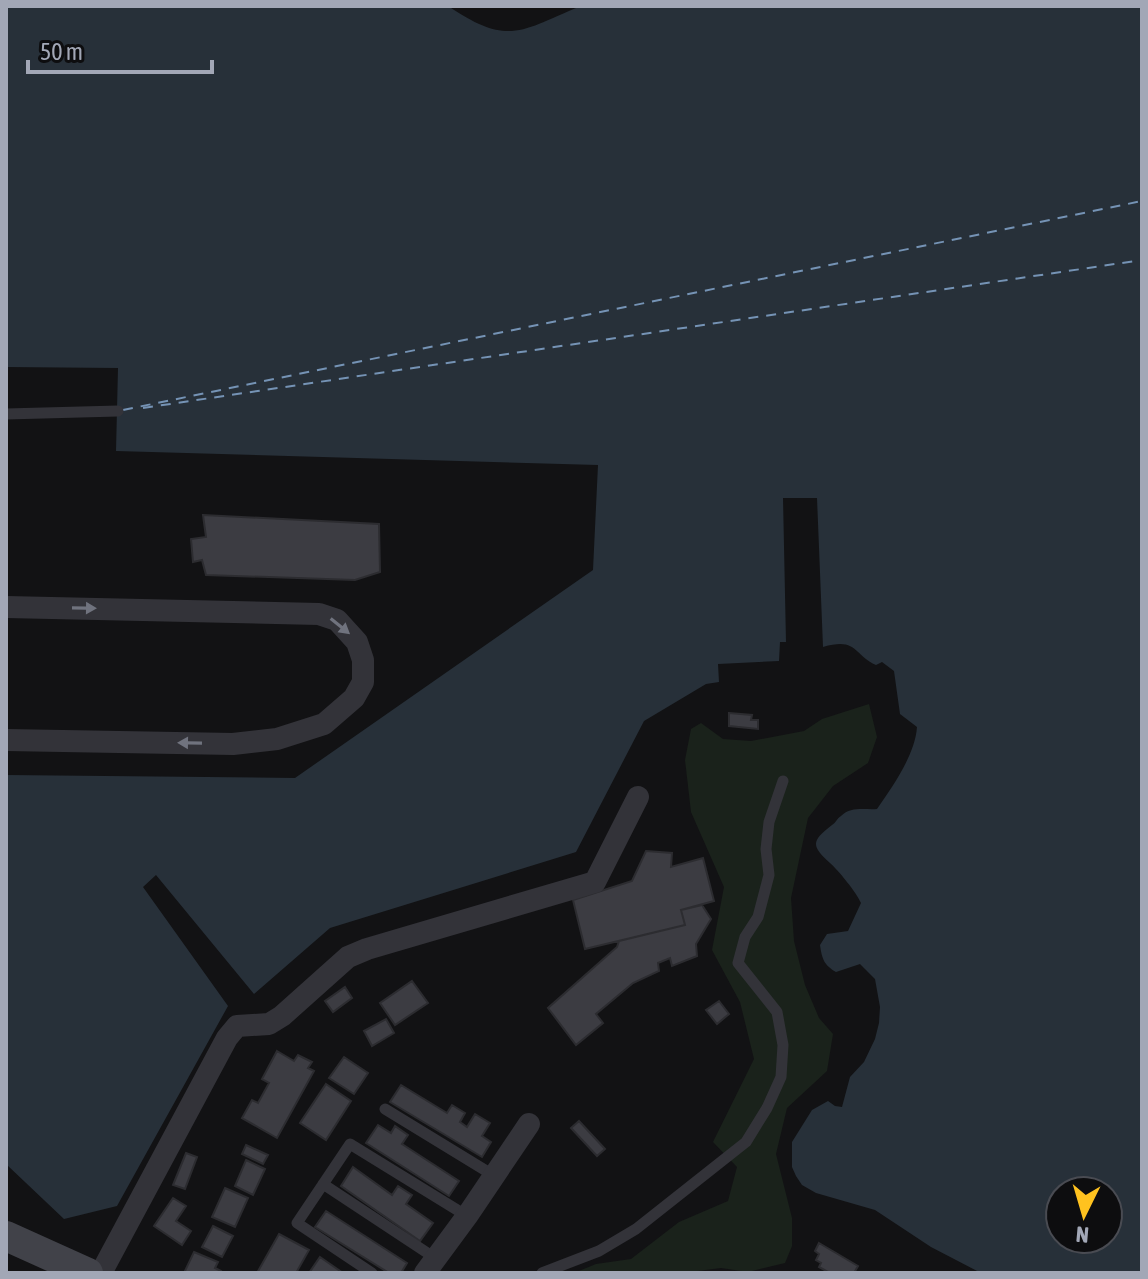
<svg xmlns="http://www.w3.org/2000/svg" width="1148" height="1279" viewBox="0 0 1148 1279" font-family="'Asap Condensed',sans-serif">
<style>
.green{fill:#1a221b}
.water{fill:#273039;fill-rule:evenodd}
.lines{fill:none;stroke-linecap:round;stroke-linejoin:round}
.ferry{stroke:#7593b5;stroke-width:2;stroke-dasharray:10 8;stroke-linecap:butt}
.building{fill:#3c3c42;stroke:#2c2c30;stroke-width:2}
.lane{stroke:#333339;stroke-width:11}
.street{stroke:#333339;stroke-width:22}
.secondary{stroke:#414249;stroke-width:30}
.oneway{fill:#70737e}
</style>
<rect width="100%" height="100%" fill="#121214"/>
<path class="green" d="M 869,704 L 877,737 L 868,763 L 833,786 L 808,818 L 791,898 L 794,941 L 805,985 L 819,1018 L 833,1034 L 827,1071 L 787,1108 L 776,1154 L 792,1218 L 792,1246 L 785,1263 L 748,1272 L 721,1268 L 682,1273 L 574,1273 L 596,1264 L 631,1259 L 679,1222 L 728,1201 L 737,1167 L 713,1142 L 754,1059 L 740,1002 L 712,950 L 724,887 L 691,812 L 685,760 L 691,729 L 701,723 L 723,739 L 751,741 L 804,731 L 822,719 Z"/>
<path class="water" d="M 6,6 L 448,6 C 509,47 520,31 581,6 L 1142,6 L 1142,1273 L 981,1273 L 931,1247 L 875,1210 L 816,1193 L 802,1185 L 796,1176 L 792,1167 L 792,1142 L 812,1110 L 828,1101 L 835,1106 L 842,1107 L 850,1077 L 864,1062 L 875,1039 L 879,1023 L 880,1007 L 875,979 L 860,964 L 836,972 C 824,965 822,959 820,945 L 827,934 L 848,931 L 861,903 C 857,893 838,870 830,863 C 811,846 811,841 832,825 C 836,823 837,818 841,816 C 851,806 865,810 877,809 C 893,786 915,755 917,727 L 900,714 L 894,671 L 882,662 L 876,665 C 853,655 858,637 823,647 L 817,498 L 783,498 L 786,642 L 780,642 L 779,661 L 718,664 L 719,682 L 706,684 L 644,721 L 576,852 L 330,928 L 254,994 L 156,875 L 143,887 L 228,1006 L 117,1206 L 64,1219 L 6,1164 L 6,775 L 295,778 L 593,570 L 598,465 L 116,451 L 118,368 L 6,367 ZM 1060,1191 L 1108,1191 L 1108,1239 L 1060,1239 Z"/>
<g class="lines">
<path class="ferry" d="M 143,408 L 1142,260
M 123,410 L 1142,201"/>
</g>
<path class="building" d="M 203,515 L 379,524 L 380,572 L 355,580 L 206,575 L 202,560 L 193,562 L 191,539 L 206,537 Z
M 729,713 L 752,715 L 751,720 L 758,720 L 758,729 L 729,726 Z
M 646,851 L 672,853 L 671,867 L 703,858 L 714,901 L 681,910 L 685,925 L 585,949 L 573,900 L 632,881 Z
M 702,905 L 711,919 L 696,944 L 697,956 L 672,966 L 670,958 L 658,963 L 659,971 L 633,983 L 596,1014 L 603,1023 L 576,1045 L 548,1008 L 617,947 L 619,941 L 685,925 L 681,910 Z
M 412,981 L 428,1003 L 395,1025 L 380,1003 Z
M 345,987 L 352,998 L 333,1012 L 325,1001 Z
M 719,1001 L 729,1014 L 717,1024 L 706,1010 Z
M 386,1019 L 394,1033 L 372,1046 L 364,1031 Z
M 277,1051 L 294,1061 L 298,1055 L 312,1062 L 308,1068 L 314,1071 L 277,1138 L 242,1118 L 252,1100 L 258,1103 L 269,1083 L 262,1079 Z
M 344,1057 L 368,1073 L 354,1094 L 329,1078 Z
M 326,1084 L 351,1101 L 326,1140 L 300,1123 Z
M 401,1085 L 447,1113 L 452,1105 L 465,1113 L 460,1122 L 467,1127 L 475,1114 L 490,1123 L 482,1136 L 491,1142 L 482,1157 L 390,1102 Z
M 579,1121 L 605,1149 L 597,1156 L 571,1128 Z
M 378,1125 L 391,1133 L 395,1126 L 408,1135 L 402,1144 L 459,1181 L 449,1196 L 366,1143 Z
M 246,1145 L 268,1155 L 263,1164 L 242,1154 Z
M 186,1153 L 197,1157 L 185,1189 L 173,1185 Z
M 246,1160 L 265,1169 L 253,1195 L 235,1186 Z
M 353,1167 L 392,1195 L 398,1186 L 412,1195 L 406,1204 L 433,1223 L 420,1241 L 341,1186 Z
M 225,1188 L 248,1198 L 235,1227 L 212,1217 Z
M 173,1198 L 186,1206 L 176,1221 L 191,1231 L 182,1245 L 154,1226 Z
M 326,1211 L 407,1263 L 401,1273 L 389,1273 L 315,1227 Z
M 213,1226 L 233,1236 L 222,1257 L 202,1247 Z
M 279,1234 L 309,1250 L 296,1273 L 257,1273 Z
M 819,1243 L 858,1266 L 854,1273 L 830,1273 L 819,1267 L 821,1263 L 816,1260 L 819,1254 L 815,1251 Z
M 194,1252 L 218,1262 L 215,1268 L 221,1271 L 220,1273 L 184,1273 Z
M 320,1257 L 343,1273 L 309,1273 Z"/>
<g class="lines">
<path class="lane" d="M 6,414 L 118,411
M 385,1109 L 493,1175
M 323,1184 L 435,1258
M 372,1273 L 297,1223 L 350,1144 L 467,1216
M 542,1273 L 599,1251 L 636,1229 L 746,1142 L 767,1108 L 781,1077 L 783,1045 L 777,1012 L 738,963 L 745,937 L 758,917 L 769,875 L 766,849 L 769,822 L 783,781"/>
<path class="street" d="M 6,607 L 319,614 L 337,620 L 357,642 L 363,660 L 363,682 L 354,698 L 324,724 L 277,739 L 233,744 L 6,740
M 101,1273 L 227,1038 L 237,1026 L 269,1024 L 282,1016 L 348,957 L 367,949 L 595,882 L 638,797
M 425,1273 L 467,1216 L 529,1124"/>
<path class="secondary" d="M 6,1236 L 88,1273"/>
</g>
<defs><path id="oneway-solid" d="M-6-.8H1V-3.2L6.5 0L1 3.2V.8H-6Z" transform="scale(2)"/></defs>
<g class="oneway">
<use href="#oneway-solid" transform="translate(84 608) rotate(1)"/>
<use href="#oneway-solid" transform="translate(340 626) rotate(39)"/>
<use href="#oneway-solid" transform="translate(190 743) rotate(-179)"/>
</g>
<rect width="1148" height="1279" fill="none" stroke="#a2a7b6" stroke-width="16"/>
<g transform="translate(1084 1215) rotate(185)"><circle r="38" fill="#0d0d0f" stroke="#494b52" stroke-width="2"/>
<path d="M0-6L14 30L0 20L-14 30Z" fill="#ffc21f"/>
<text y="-12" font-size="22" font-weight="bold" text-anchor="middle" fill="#a2a7b6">N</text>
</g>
<path d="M28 60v12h184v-12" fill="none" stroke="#a2a7b6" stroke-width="4"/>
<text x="40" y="60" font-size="24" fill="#a2a7b6" stroke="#0d0d0f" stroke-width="6" paint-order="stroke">50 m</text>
</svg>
